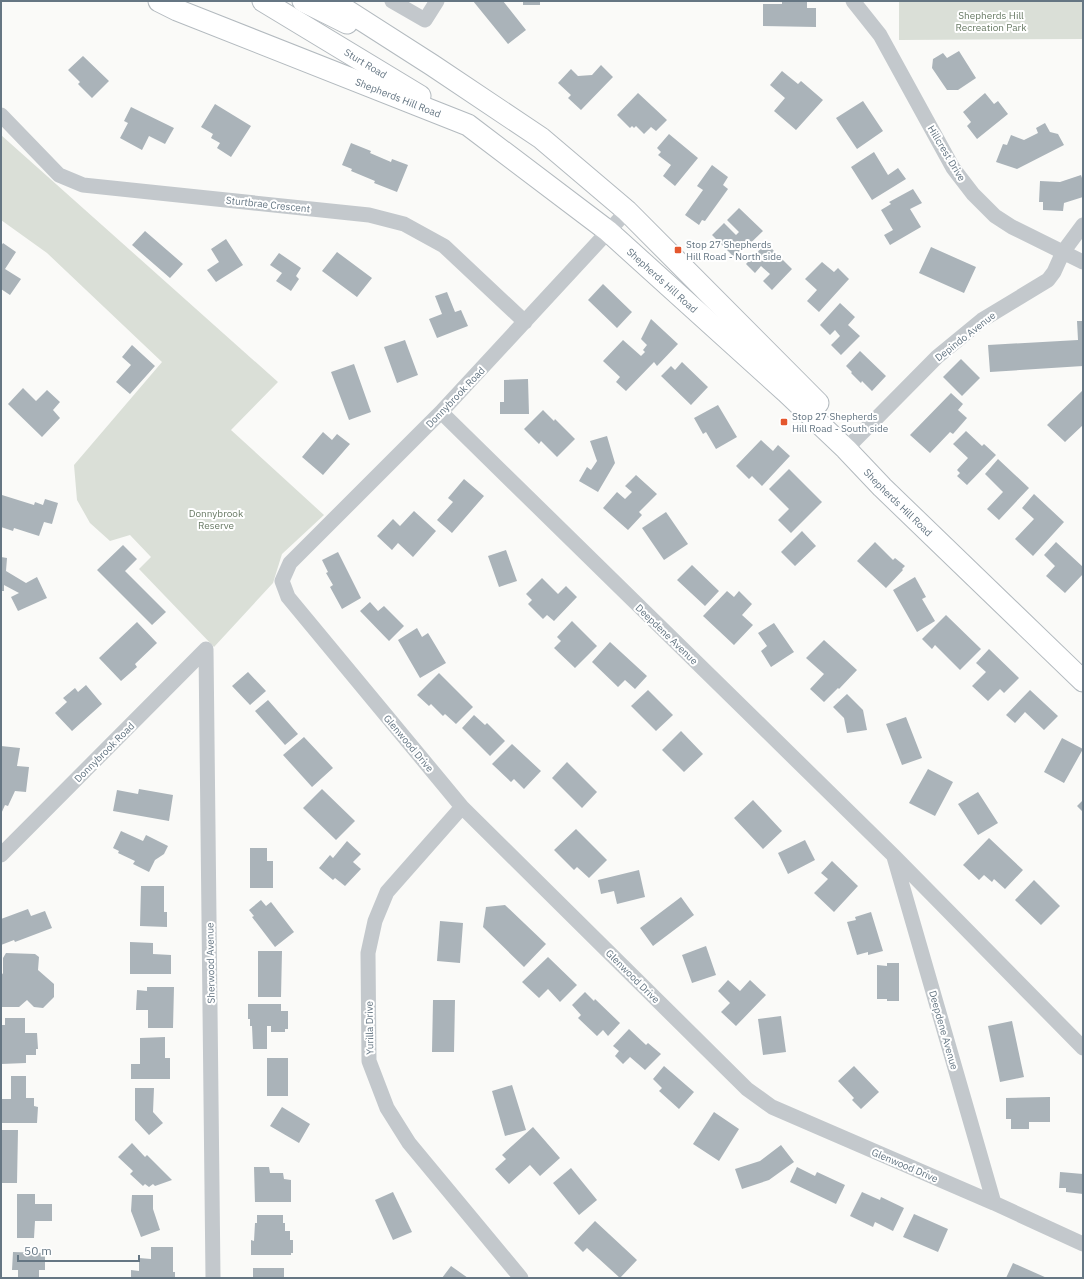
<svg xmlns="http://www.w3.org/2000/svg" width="1084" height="1279" viewBox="0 0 1084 1279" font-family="'IBM Plex Sans',sans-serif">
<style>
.green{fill:#dadfd7}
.building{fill:#aab3b9}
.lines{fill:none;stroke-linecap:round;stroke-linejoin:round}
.secondary-casing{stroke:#b3babf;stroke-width:23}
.street{stroke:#c3c8cc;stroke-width:15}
.secondary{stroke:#fff;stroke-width:21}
.poi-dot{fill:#e4572e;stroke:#fff;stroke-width:1.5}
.labels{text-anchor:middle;stroke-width:4;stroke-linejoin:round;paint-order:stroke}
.park-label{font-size:10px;fill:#687a64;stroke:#fff}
.street-label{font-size:10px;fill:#657683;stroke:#fff}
.poi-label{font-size:10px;fill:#657683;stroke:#fff;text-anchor:start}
</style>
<rect width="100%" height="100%" fill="#fafaf8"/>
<path class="green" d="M 899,1 L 1083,1 L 1083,39 L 899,40 Z
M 1,135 L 278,382 L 231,430 L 324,515 L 282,554 L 273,583 L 214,647 L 139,569 L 151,557 L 130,535 L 110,541 L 90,523 L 77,500 L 74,465 L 162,362 L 47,253 L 1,220 Z"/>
<path class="building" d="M 473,1 L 503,1 L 526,30 L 508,44 Z
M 523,1 L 540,1 L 540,5 L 523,5 Z
M 782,1 L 807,1 L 807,8 L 816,8 L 816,27 L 763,26 L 763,4 L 782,4 Z
M 959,51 L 976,78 L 958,90 L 947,90 L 932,68 L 933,59 L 943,53 L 947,58 Z
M 83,56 L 109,81 L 92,98 L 78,84 L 80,82 L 68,70 Z
M 601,65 L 613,77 L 581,110 L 568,98 L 571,95 L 558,83 L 571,69 L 578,76 L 592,75 Z
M 782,71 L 798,84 L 801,81 L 823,100 L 796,130 L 774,111 L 785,98 L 770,85 Z
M 638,93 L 667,120 L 656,131 L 651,127 L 644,134 L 636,126 L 634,128 L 632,126 L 630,128 L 617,115 Z
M 985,93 L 994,104 L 998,101 L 1008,114 L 977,139 L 967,126 L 971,122 L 963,112 Z
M 863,101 L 883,131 L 857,149 L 836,118 Z
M 215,104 L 251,126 L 231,157 L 217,148 L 220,143 L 211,138 L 213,134 L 201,127 Z
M 131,107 L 174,128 L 165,144 L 149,136 L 142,150 L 120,138 L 128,123 L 124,121 Z
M 1045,123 L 1050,132 L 1058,134 L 1064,145 L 1017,169 L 996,162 L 1003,144 L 1007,145 L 1011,135 L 1024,140 L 1038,133 L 1036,128 Z
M 669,134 L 698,158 L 675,186 L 663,176 L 671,165 L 658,155 L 661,152 L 657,148 Z
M 351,143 L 371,151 L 370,153 L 391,162 L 392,159 L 408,165 L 397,192 L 374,183 L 375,181 L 351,171 L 352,169 L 342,165 Z
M 874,152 L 888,175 L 898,168 L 906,179 L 872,200 L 851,167 Z
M 712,165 L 728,177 L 723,185 L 728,189 L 705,221 L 702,220 L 699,225 L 685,215 L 703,190 L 697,186 Z
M 1081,175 L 1083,181 L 1083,197 L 1064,203 L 1063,211 L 1043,210 L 1043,202 L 1039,202 L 1040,181 L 1060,182 Z
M 913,189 L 922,203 L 910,209 L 921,227 L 890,245 L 884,235 L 893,230 L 881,210 L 891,204 L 889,202 Z
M 739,208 L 763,231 L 735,258 L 712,235 L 724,223 L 736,235 L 739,232 L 727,220 Z
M 145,231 L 183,264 L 170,278 L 132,245 Z
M 226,239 L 243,265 L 216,282 L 207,270 L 219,262 L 211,249 Z
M 3,243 L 16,252 L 5,269 L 21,279 L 10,295 L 1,289 L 1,246 Z
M 766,243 L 792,269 L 772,290 L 763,281 L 770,274 L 761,266 L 755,273 L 746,264 Z
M 931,247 L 976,267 L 964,293 L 919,273 Z
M 337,252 L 372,278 L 357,297 L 322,271 Z
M 279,253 L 301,268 L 296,276 L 299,279 L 291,291 L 276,281 L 282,273 L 270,265 Z
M 822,262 L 834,272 L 838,268 L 849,279 L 819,312 L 807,301 L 817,290 L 805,279 Z
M 603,284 L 632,312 L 617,328 L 588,300 Z
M 447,292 L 455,312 L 461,310 L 468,326 L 437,338 L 429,319 L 442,314 L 435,296 Z
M 840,303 L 855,317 L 848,325 L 860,336 L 841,355 L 831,345 L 840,336 L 835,330 L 830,335 L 820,325 Z
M 651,319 L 678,344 L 657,366 L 654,362 L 626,391 L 616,382 L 620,377 L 603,361 L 623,340 L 641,356 L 645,352 L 643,350 L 647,345 L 641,339 Z
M 1077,321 L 1083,321 L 1083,366 L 990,372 L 988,345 L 1078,340 Z
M 405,340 L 418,375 L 397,383 L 384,347 Z
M 132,345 L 155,366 L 130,394 L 116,382 L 131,365 L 122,357 Z
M 860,351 L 886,376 L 872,391 L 862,381 L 861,383 L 851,373 L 852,372 L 846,366 Z
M 961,359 L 980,378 L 962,396 L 943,377 Z
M 682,362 L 708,387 L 691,405 L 661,376 L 671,366 L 675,370 Z
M 354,364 L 371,412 L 349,420 L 331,372 Z
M 528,379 L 529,414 L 500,414 L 500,402 L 504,402 L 504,380 Z
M 23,388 L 36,401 L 47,390 L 60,402 L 53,410 L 60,418 L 42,437 L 8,404 Z
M 1083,390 L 1083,425 L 1065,442 L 1047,425 Z
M 951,393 L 963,404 L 958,410 L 967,418 L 953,434 L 950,432 L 930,453 L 910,435 Z
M 718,405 L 737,437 L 716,449 L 706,432 L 703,434 L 694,418 Z
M 543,410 L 554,421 L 555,419 L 575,439 L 557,457 L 541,441 L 539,444 L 524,429 Z
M 966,431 L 982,446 L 984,444 L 996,455 L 967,485 L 957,476 L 960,473 L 957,470 L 968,458 L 953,444 Z
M 323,432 L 332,440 L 337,434 L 350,444 L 323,475 L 302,457 Z
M 607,436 L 615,463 L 598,492 L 579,481 L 587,467 L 591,470 L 597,461 L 590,441 Z
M 761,440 L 773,451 L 778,445 L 790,456 L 762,486 L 752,476 L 749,479 L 736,466 Z
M 998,459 L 1029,488 L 999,520 L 987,509 L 1003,492 L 985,474 Z
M 789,469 L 822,502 L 791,533 L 778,520 L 789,509 L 769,489 Z
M 636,475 L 657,494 L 639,512 L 642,515 L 628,530 L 603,508 L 617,492 L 625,499 L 632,492 L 625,486 Z
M 464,479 L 484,496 L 452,533 L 437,520 L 453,502 L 448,498 Z
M 1034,494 L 1064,522 L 1033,556 L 1015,539 L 1034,519 L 1022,508 Z
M 2,495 L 34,505 L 35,502 L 43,505 L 45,499 L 58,503 L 52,524 L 44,522 L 39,536 L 14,528 L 13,531 L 1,527 Z
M 414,511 L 436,531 L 413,557 L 398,543 L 392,550 L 377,536 L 393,519 L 400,526 Z
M 666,512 L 688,544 L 664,560 L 642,528 Z
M 802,531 L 816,546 L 795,566 L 781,552 Z
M 875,542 L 893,560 L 895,558 L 905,566 L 902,569 L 903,570 L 886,588 L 857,561 Z
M 1056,542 L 1083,567 L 1083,574 L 1065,593 L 1046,576 L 1055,566 L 1044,555 Z
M 123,545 L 137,559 L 125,571 L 166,612 L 152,625 L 97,570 Z
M 506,550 L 517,581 L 499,587 L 488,556 Z
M 338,552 L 361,598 L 342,609 L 330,587 L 333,585 L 326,573 L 328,572 L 322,560 Z
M 1,557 L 7,558 L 6,571 L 26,583 L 37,577 L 47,598 L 18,611 L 11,597 L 19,593 L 4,585 L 4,591 L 1,591 Z
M 692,565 L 719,591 L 705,606 L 677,580 Z
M 915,577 L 926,597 L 922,599 L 935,621 L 917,632 L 893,590 Z
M 542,578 L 558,594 L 566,586 L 577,597 L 554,621 L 547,615 L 543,619 L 528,604 L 532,600 L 526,594 Z
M 727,591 L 734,597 L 739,591 L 752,604 L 742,615 L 753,625 L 734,645 L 703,616 Z
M 370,602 L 378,611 L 384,606 L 404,626 L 389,641 L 360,611 Z
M 946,615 L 981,649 L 960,670 L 935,645 L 932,649 L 922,639 Z
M 572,621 L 597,646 L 575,668 L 554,648 L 561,641 L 557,637 Z
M 137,622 L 157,643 L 135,664 L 137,667 L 121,681 L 99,658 Z
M 774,623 L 794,652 L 771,667 L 761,651 L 767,646 L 758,633 Z
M 417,628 L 422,637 L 428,633 L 446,663 L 420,678 L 398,640 Z
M 824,640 L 857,670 L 839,689 L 838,688 L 824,702 L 810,689 L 824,674 L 806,658 Z
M 610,642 L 647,676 L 635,689 L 625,680 L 618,687 L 592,662 Z
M 989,649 L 1019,678 L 1004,693 L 1000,689 L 988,701 L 972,686 L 986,672 L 976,663 Z
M 248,672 L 266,691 L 250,705 L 232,686 Z
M 439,673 L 473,707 L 456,724 L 445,714 L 443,716 L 431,704 L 429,706 L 417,695 Z
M 86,685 L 102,704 L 72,731 L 55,713 L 67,702 L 63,698 L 75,688 L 78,692 Z
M 648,690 L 673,715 L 656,731 L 631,706 Z
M 1030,690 L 1058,716 L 1044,730 L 1025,712 L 1015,723 L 1006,715 Z
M 847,694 L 863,710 L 867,730 L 847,733 L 844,718 L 833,707 Z
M 268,700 L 298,734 L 285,745 L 255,711 Z
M 474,715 L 485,725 L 487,723 L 505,741 L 490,756 L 462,728 Z
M 906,717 L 922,758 L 902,765 L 886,724 Z
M 681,731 L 703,754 L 684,772 L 662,750 Z
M 304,737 L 333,768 L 312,787 L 283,755 Z
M 1062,738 L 1083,749 L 1064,783 L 1044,772 Z
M 512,744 L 541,771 L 524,789 L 514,779 L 511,782 L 492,764 Z
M 1,746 L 20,748 L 17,766 L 29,767 L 26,792 L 15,791 L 8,806 L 5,805 L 1,814 Z
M 567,762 L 597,792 L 582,808 L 552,778 Z
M 928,769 L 953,782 L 935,816 L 909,803 Z
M 139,789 L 173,795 L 169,821 L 113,811 L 117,790 L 138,794 Z
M 322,789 L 355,821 L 336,840 L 303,808 Z
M 978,792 L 998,823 L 978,835 L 958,804 Z
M 753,800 L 782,831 L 763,849 L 734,818 Z
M 1083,800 L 1083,812 L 1077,806 Z
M 576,829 L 607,860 L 589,878 L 577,867 L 574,870 L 554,850 Z
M 121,831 L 143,841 L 146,835 L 168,846 L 164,854 L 155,860 L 149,872 L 133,864 L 135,861 L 118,853 L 119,851 L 113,848 Z
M 989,838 L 1023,870 L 1005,889 L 994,879 L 992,882 L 984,875 L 979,880 L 963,865 Z
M 805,840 L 815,860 L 788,874 L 778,853 Z
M 347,841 L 361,854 L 353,862 L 361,869 L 345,886 L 335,878 L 333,880 L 319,868 L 330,855 L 333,858 Z
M 250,848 L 267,848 L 267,861 L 273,861 L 273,888 L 250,888 Z
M 832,861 L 858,886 L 834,912 L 814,893 L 828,879 L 821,873 Z
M 639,870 L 645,897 L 617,904 L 614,891 L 601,894 L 598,880 Z
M 1034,880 L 1060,906 L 1041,925 L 1015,900 Z
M 141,886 L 164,886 L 164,912 L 167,912 L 167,927 L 140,926 Z
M 681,897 L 694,915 L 653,946 L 640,928 Z
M 261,900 L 266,906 L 271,902 L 294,932 L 275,947 L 252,917 L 254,916 L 249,910 Z
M 505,905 L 546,944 L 524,967 L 483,927 L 486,907 Z
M 28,909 L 31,916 L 45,911 L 52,928 L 15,942 L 14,940 L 1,945 L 1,919 Z
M 871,912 L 883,951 L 868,955 L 868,952 L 857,955 L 847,922 L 856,920 L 855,917 Z
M 440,921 L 463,923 L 460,963 L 437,961 Z
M 130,942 L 153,943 L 153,954 L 171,955 L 171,974 L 130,974 Z
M 706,946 L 716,975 L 692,983 L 682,955 Z
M 258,951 L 282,951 L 281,997 L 258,997 Z
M 6,953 L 35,954 L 39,957 L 38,970 L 54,984 L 54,997 L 43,1008 L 34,1007 L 27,1000 L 19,1007 L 1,1007 L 1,976 L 3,973 L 3,958 Z
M 548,957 L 577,985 L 560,1002 L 548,989 L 539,998 L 522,982 Z
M 887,963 L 899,963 L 899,1001 L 887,1001 L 887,999 L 877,999 L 877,965 L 887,966 Z
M 728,980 L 740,991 L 750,980 L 766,995 L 736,1026 L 721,1012 L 730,1003 L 718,991 Z
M 147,987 L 174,987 L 173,1028 L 148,1028 L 148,1010 L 136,1010 L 137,990 L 147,991 Z
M 585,992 L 594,1001 L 595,999 L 620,1023 L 608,1036 L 603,1030 L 597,1036 L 578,1018 L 581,1015 L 572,1005 Z
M 433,1000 L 455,1000 L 454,1052 L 432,1052 Z
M 248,1004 L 281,1004 L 281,1011 L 288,1011 L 288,1029 L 285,1029 L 285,1032 L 271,1032 L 271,1026 L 267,1026 L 267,1049 L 253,1049 L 252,1026 L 250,1026 L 250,1019 L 248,1019 Z
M 781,1016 L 786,1052 L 763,1055 L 758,1019 Z
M 5,1018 L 25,1018 L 25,1033 L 37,1033 L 38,1049 L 36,1049 L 36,1055 L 26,1055 L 26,1063 L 1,1064 L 1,1025 L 5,1025 Z
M 1012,1021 L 1024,1077 L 1000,1082 L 988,1026 Z
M 629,1029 L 646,1045 L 648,1043 L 661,1054 L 645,1070 L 630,1057 L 623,1064 L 615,1056 L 619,1051 L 613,1046 Z
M 165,1037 L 165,1058 L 170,1058 L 170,1079 L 131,1079 L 131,1064 L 140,1064 L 140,1038 Z
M 267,1058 L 288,1058 L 288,1096 L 267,1096 Z
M 664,1066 L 694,1092 L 679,1109 L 659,1091 L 662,1088 L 653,1079 Z
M 854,1066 L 879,1092 L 861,1109 L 852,1100 L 854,1098 L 838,1081 Z
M 11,1076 L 26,1076 L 26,1098 L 34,1098 L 34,1106 L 38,1107 L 37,1123 L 1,1123 L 1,1099 L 11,1099 Z
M 512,1085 L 526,1130 L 505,1136 L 492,1091 Z
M 135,1088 L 154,1088 L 153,1112 L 163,1123 L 149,1135 L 135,1120 Z
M 1050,1097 L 1050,1122 L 1029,1122 L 1029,1129 L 1011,1129 L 1011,1119 L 1006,1119 L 1006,1098 Z
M 282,1107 L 310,1124 L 299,1143 L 270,1126 Z
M 714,1112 L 739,1129 L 719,1161 L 693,1144 Z
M 533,1127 L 560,1158 L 540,1176 L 530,1165 L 509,1184 L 495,1169 L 506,1159 L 502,1155 Z
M 1,1130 L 18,1130 L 17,1183 L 1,1183 Z
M 132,1143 L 145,1157 L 147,1155 L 172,1180 L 155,1186 L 153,1184 L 149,1187 L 145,1184 L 143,1186 L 130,1174 L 133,1171 L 118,1157 Z
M 781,1145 L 794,1162 L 769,1180 L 742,1189 L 735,1169 L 760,1161 Z
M 254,1167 L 269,1167 L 270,1173 L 283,1173 L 284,1179 L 291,1180 L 291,1202 L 255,1202 Z
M 797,1167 L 815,1176 L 817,1172 L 845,1185 L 836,1204 L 790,1182 Z
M 571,1168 L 597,1200 L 579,1215 L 553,1183 Z
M 1060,1172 L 1083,1174 L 1083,1194 L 1066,1192 L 1066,1188 L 1059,1188 Z
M 393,1192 L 412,1232 L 393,1240 L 375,1200 Z
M 862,1192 L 880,1200 L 881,1197 L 904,1208 L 893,1231 L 875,1222 L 873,1227 L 850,1216 Z
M 17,1194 L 35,1194 L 35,1204 L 52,1204 L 52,1221 L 35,1221 L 34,1238 L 17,1238 Z
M 132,1195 L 153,1195 L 153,1209 L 160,1230 L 141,1237 L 131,1211 Z
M 914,1214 L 948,1229 L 938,1252 L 903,1237 Z
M 257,1215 L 283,1215 L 283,1223 L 285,1223 L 285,1231 L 290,1231 L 290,1240 L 293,1240 L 293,1253 L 291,1253 L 291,1255 L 251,1255 L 251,1240 L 254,1241 L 255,1223 L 257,1223 Z
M 595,1221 L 637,1260 L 620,1278 L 587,1248 L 583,1252 L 574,1243 Z
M 151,1247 L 173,1247 L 173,1272 L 175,1272 L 175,1278 L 131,1278 L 131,1270 L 139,1271 L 139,1258 L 151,1259 Z
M 13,1252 L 45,1253 L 45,1270 L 39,1270 L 39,1278 L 18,1278 L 18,1270 L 12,1270 Z
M 1013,1263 L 1047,1278 L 1006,1278 Z
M 451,1266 L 468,1278 L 442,1278 Z
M 253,1268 L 284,1268 L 284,1278 L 253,1278 Z"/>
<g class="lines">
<g class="secondary-casing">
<g id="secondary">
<path id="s1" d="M 159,1 L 177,10 L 468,125 L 608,231 L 786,392 L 846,449 L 882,487 L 1083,681"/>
<path id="s2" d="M 263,1 L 420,96"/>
<path d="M 303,1 L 347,23"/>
<path d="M 332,1 L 432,65 L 541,138 L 627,211 L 818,403"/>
</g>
</g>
<path class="street" d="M 392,1 L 425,20 L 437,1
M 853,1 L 880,35 L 953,168 L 973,194 L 995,216 L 1012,227 L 1083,262
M 1,115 L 59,175 L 83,185 L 369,215 L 404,224 L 444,246 L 525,322
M 627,211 L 441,412 L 290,563 L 282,581 L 288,597 L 462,807 L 747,1089 L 772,1107 L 994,1203 L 1083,1244
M 441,412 L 894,856 L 1083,1048
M 846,449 L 937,357 L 982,320 L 1048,280 L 1054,272 L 1063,252 L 1083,225
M 206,649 L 213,1278
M 462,807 L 387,892 L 375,921 L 368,953 L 369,1061 L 387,1108 L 409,1143 L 521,1278
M 1,855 L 206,649
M 894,857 L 994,1203"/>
<use href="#secondary" class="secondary"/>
</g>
<g class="poi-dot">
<rect x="674" y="246" width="8" height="8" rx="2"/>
<rect x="780" y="418" width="8" height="8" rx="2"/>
</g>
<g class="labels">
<g class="park-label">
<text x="991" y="19">Shepherds Hill<tspan x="991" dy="12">Recreation Park</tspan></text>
<text x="216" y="517">Donnybrook<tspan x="216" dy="12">Reserve</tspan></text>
</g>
<g class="street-label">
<text dy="4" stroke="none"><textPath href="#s2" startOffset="120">Sturt Road</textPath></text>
<text dy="4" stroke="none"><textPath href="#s1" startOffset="258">Shepherds Hill Road</textPath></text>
<text transform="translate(947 153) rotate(59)" y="4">Hillcrest Drive</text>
<text transform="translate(268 204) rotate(6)" y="4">Sturtbrae Crescent</text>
<text dy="4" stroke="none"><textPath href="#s1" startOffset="582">Shepherds Hill Road</textPath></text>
<text transform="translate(965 336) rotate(-38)" y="4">Depindo Avenue</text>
<text transform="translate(455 397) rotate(-46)" y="4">Donnybrook Road</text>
<text dy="4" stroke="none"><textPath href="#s1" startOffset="906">Shepherds Hill Road</textPath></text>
<text transform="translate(667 634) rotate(44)" y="4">Deepdene Avenue</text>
<text transform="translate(409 743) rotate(50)" y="4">Glenwood Drive</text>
<text transform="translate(104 752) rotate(-45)" y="4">Donnybrook Road</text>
<text transform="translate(210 963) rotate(-91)" y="4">Sherwood Avenue</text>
<text transform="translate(633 976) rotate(45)" y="4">Glenwood Drive</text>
<text transform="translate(369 1028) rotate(-91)" y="4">Yurilla Drive</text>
<text transform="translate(944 1030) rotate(74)" y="4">Deepdene Avenue</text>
<text transform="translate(905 1165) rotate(23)" y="4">Glenwood Drive</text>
</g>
<g class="poi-label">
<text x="686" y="248">Stop 27 Shepherds<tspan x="686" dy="12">Hill Road - North side</tspan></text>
<text x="792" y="420">Stop 27 Shepherds<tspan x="792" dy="12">Hill Road - South side</tspan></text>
</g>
</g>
<rect width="1084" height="1279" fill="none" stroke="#657683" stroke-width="4"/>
<path d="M18 1255v6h121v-6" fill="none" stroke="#657683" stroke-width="2"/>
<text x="24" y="1255" font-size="12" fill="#657683" stroke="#ffffff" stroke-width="3" paint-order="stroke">50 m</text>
</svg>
